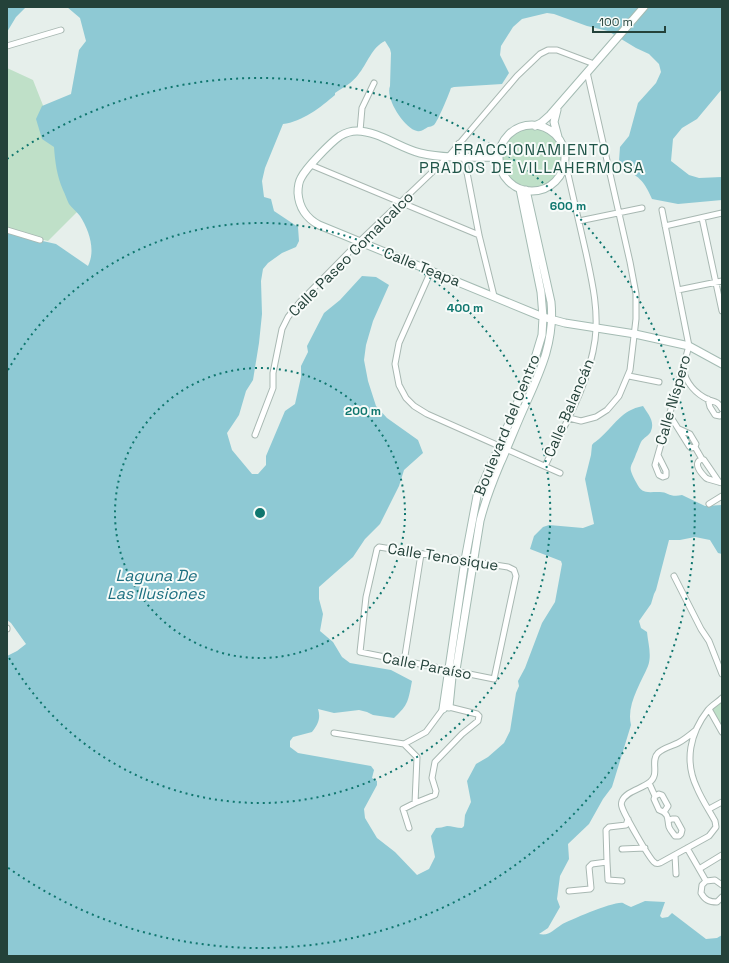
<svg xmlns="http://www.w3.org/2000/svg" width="729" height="963" viewBox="0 0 729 963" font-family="'Space Grotesk',sans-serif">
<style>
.green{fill:#bfe0c8}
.water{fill:#8ec9d4}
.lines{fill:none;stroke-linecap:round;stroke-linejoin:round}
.street-casing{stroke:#a8b8b2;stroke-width:7}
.secondary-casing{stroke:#a4bbb3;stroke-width:9}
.street{stroke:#fff;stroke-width:5}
.secondary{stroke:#fff;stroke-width:7}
.ring{fill:none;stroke:#0f766e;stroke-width:2;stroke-dasharray:2 4}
.labels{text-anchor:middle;stroke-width:4;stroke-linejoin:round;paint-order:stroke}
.street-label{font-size:15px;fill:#24423a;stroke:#f7fbf9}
.neighbourhood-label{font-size:16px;letter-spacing:1px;fill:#1f5548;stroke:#f7fbf9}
.water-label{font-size:16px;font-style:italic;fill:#1c6f80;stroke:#f7fbf9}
.centre{fill:#0f766e;stroke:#f7fbf9;stroke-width:2}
.ring-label{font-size:12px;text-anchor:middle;font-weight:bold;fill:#0f766e;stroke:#f7fbf9;stroke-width:4;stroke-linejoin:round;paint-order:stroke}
</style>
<rect width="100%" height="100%" fill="#e6efeb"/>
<path class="green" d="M 7,68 L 33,80 L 46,113 L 79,210 L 48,241 L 7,230 Z
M499 158a33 33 0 1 1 66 0a33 33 0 1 1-66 0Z
M 722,699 L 722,730 L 710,709 Z"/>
<path class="water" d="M 7,7 L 26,7 L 16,17 L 7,32 Z
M 67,7 L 722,7 L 722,89 L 697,119 L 682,128 L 673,139 L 671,161 L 689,175 L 699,178 L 722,177 L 722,200 L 678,204 L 652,199 C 643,178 639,178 621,166 L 619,161 L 620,147 L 629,136 L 638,103 L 656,83 L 661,72 L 659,64 L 649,54 L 636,48 L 608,31 L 587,26 L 554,14 L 547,13 L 522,19 L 513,27 L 501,46 L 500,55 L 509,73 L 502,84 L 454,87 L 451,88 C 449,94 438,121 434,125 C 432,126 430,127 428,127 C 424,129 422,132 417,131 C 404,128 385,98 390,86 L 391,53 L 390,49 L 385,41 C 372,47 367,64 358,75 C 352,83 344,87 335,93 L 335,95 C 321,107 302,122 283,124 L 265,168 L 262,181 L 264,197 L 271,199 L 274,211 L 298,227 L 299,241 L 296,247 L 282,253 L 268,263 L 263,269 L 261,281 L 262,314 L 259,343 L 253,380 L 246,391 L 239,415 L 227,433 L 232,450 L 252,474 L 258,474 L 266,465 L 266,456 L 285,411 L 295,404 L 301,377 L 301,366 L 308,352 L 307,346 L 324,313 L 340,300 L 362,276 L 376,277 L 389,285 L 373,321 L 366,345 L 364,360 L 368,381 L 376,406 L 387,418 L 418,440 L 423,453 L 404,470 L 399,486 L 380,524 L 365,539 L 353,557 L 319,587 L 319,599 L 323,614 L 320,631 L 333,642 L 342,657 L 350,663 L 391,670 L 412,681 C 408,701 409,704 394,718 L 373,715 L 367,712 L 359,710 L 334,713 L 318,709 C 321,718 318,725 312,732 L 293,737 L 290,741 L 290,747 L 298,753 L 371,766 L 374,770 L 372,778 L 377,781 L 377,785 L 364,809 L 365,818 L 377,838 L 395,852 L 417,875 L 429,869 L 435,857 L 431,836 L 436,828 C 440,828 443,827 447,826 C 451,826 457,828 462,828 L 464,826 L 465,815 L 471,802 L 467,781 L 476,764 L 488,757 L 504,743 L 510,731 L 516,693 L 519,686 L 518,681 L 525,668 L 542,623 L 555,602 L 562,564 L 561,561 L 530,549 L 534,536 L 543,527 L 549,525 L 583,528 L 594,524 L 585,479 L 591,455 L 592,445 C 594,442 597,441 599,439 C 614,426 621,410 643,406 C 648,414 655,421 651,431 C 650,435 643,438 641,442 C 639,446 638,450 636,454 C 631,469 627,465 636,482 C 642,494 646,492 658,492 C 668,491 669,498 682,495 L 705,506 L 722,505 L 722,554 L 718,553 L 710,540 L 695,537 L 680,540 L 669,540 L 656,590 L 654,594 L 651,604 L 639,621 L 641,628 L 647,632 C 648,643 652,655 648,666 C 641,683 626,705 631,725 L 612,787 L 603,799 L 589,824 L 568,844 L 569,859 L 560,876 L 557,899 L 560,907 L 548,928 L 539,934 C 550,936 553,930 561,925 C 570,920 614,901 623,903 C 625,904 628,906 631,907 L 645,901 L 665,902 L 660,916 L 662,918 L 668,917 L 672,913 L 706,939 L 717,938 L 722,935 L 722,956 L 7,956 L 7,656 L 17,651 L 26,644 L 11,623 L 7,620 L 7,233 L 56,244 L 88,266 C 96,250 89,230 80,216 C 77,212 72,208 69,204 C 67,200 65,194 63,190 C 57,176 55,162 54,147 L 42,139 L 36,119 L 42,106 L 71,94 L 79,50 L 86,41 L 80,18 Z"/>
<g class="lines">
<g class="street-casing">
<path id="street" d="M 7,46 L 61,30
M 360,131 L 362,108 L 374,83
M 459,143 L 464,157 L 479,235 L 494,296
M 311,165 L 479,235
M 702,218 L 722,311
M 579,221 L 642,208
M 665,226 L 722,213
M 7,230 L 40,240
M 431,271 L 399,343 L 395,364 L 399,385 L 406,398 L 414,406 L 427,414 L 560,473
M 678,290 L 722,281
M 683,369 C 686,383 696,394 709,400 C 716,402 718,402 722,409
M 629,376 L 659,382
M 708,399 L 710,407 L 715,415 L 720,416 L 722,414
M 669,414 L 689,446 L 691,448 L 695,447 L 696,444 L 690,434 L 679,429
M 569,418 L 581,421 L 596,417 L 607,410 L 619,396 L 630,370 L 636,319 L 636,294 L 630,262 L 587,72
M 255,435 L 273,388 L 273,373 L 282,329 L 288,317 L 300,302 L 360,241 L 448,157 L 517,76 L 540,54 L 548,50 L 557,50 L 594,64
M 695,447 L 702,459
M 658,455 L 666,471 L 666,476 L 663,477 L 659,475 L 655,465 L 689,346 L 662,210
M 545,466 C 564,426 589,384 595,340 C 599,310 592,281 586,253 C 579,222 572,192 565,161
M 719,482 L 704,460 L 702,459 C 692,463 701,473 706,478 L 708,479 L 722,483
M 709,504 L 722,496
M 379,547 L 508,567 L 514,570 L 516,576 L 494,679 L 360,652 L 366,597 L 377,549 Z
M 674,576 L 701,629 L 709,641 L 722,674
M 7,629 L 7,628
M 404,662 L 421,554
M 449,707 L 477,714 L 479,716 L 478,721 L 462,734 L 435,762 L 432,778 L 436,791 L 435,795 L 415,803 L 417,757 L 404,744 L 426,732 L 443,709 Z
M 709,709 L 722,732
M 696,730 C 690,735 684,740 678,743 C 672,746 663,748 658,753 C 650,761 660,774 650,782 C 642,789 626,791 622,801 C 621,804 621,804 622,807 C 624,814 649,858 654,862 C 656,864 657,864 660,863 L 709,836 L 716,827 L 715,821 C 709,810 702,800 697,788 C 684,761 690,733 708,710 C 712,705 718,702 722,698
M 334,733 L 404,744
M 649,783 L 655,796 L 654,799 L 659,810 C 670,814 667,819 669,827 C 670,830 673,833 675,836 L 679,836 L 681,834 L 682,830 L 676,819 L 672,819 L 669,820
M 655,796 L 659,794 L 662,795 L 668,806 L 664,812
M 709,809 L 722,802
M 409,828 L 403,809 L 415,803
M 687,848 L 706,881
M 622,849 L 645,848
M 675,855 L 676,874
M 607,862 L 606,830 L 609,827 L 626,825 L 628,819
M 699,869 L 722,855
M 722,885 L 715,880 L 706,881 L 702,885 L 701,893 C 705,900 709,902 717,902 L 722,897
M 569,891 L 590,889 L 591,888 L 589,867 L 592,864 L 607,862 L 608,880 L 622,881"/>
</g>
<g class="secondary-casing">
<path id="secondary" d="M 557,110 L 554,122 L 558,137
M499 158a33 33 0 1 1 66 0a33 33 0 1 1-66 0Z
M 535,126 L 541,123 L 550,115 L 644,7
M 499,157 C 473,157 446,159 420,153 C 400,148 378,131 357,131 C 351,131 345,133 340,136 C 330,143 306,168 301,178 C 298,183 298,188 298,193 C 299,207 306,218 319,225 L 543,317 L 565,323 L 635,334 L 689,346 L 722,364
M 449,707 L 452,677 L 456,670 L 480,521 C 485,501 492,483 500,464 C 508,446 515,428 523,410 C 539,374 555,343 551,302 L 526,190
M 443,709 L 465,560 L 477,496 L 499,447 L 532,368 L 542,335 L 543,317 L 541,292 L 520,189"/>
</g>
<use href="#street" class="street"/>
<use href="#secondary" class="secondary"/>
</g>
<g class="ring">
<circle cx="260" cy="513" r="145"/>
<path d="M8 370A290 290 0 1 1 8 656"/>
<path d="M7 159A435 435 0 1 1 7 867"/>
</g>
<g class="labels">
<g class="street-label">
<text transform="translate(351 254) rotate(-45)" y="5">Calle Paseo Comalcalco</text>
<text transform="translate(422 267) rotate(22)" y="5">Calle Teapa</text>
<text transform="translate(673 400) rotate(-74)" y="5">Calle Níspero</text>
<text transform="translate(569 408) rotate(-67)" y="5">Calle Balancán</text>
<text transform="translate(507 425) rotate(-68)" y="5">Boulevard del Centro</text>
<text transform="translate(443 557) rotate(9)" y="5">Calle Tenosique</text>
<text transform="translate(427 666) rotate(11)" y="5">Calle Paraíso</text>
</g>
<g class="neighbourhood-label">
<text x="532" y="155">FRACCIONAMIENTO<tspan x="532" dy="18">PRADOS DE VILLAHERMOSA</tspan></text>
</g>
<g class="water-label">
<text x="156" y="581">Laguna De<tspan x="156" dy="18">Las Ilusiones</tspan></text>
</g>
</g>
<circle cx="260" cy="513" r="6" class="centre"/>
<g class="ring-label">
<text x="568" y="210">600 m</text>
<text x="465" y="312">400 m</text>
<text x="363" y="415">200 m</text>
</g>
<rect width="729" height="963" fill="none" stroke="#24423a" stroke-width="16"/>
<path d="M593 26v6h72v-6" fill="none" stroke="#24423a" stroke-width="2"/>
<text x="599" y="26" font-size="12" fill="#24423a" stroke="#f7fbf9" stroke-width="3" paint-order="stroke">100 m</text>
</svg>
